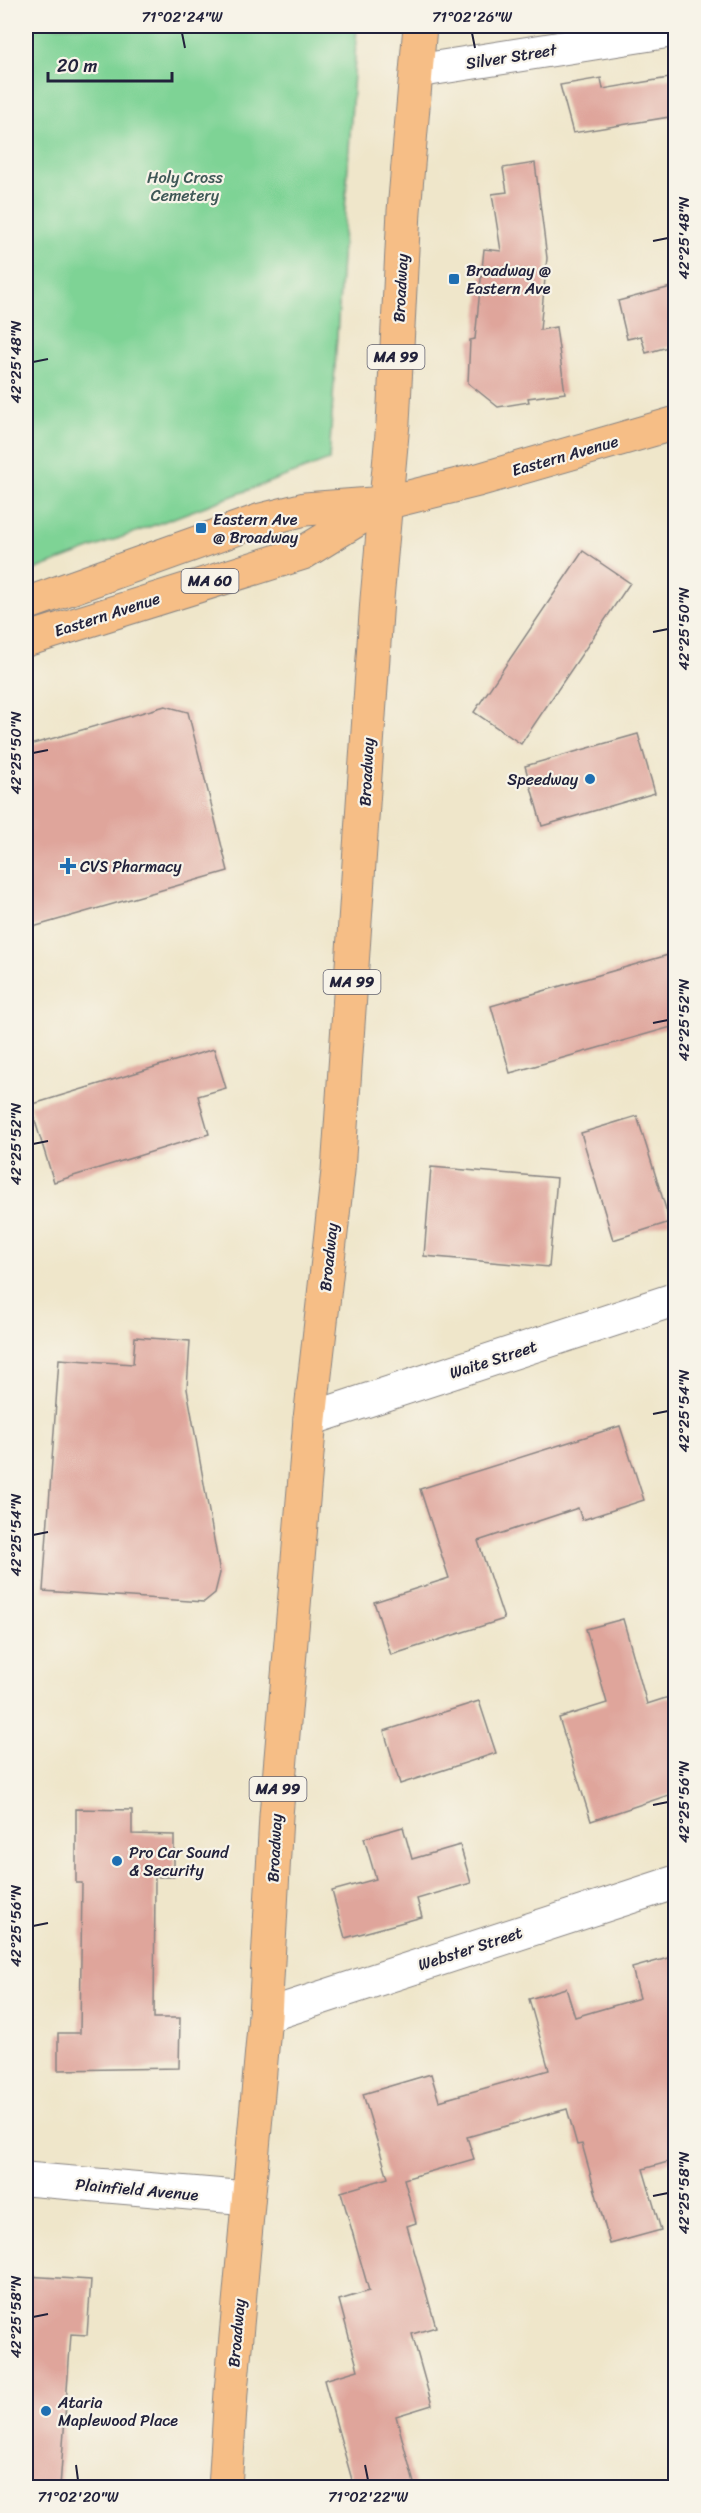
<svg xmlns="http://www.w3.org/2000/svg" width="701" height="2513" viewBox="0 0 701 2513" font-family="Sriracha,sans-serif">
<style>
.green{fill:#7ed395;stroke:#507a68;stroke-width:1.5}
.building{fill:#dfa59b}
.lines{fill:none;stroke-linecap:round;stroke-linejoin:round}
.minor-casing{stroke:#888482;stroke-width:35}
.major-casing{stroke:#888482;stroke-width:35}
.minor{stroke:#fff;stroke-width:33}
.major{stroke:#f6be86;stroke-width:33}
.ticks{fill:none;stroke:#22223b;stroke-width:2}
.poi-dot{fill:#1f6fb2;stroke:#f7f3e8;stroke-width:2}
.labels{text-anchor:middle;stroke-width:4.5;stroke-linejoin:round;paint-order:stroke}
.shield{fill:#f7f3e8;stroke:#62616f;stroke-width:1.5}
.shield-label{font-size:15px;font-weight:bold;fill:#22223b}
.street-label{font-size:16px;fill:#22223b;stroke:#f7f3e8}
.park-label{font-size:16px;fill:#3e5756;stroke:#f7f3e8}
.poi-label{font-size:16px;fill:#22223b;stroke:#f7f3e8;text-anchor:start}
.neatline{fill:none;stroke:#22223b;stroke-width:2}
.ticks-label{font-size:15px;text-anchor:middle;fill:#22223b}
</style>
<rect width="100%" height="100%" fill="#f7f3e8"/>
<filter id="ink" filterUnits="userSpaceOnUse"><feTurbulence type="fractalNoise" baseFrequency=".0167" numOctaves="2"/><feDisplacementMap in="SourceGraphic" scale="12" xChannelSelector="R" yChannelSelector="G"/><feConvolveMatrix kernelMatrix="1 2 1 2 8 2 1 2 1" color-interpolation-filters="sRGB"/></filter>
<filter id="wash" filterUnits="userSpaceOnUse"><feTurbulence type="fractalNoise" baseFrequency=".008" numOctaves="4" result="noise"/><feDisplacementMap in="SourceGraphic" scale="24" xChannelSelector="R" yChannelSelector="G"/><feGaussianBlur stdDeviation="1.35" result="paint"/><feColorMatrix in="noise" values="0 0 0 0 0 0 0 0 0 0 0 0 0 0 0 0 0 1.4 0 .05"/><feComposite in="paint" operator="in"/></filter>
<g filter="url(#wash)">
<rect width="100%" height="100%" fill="#efe6ca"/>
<path class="green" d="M 26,26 L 357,26 L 329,460 L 26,573 Z"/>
<g id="blocks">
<path class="building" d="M 675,77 L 675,116 L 573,133 L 560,85 L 601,78 L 603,89 Z
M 535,163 L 547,258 L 540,330 L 556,327 L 565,393 L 528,398 L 529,402 L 498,407 L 468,383 L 470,340 L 475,339 L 484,249 L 501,251 L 492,194 L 507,192 L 503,168 Z
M 675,286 L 675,345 L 646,353 L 641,336 L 627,339 L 618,301 Z
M 583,551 L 630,583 L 521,744 L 474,712 Z
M 165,706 L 188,712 L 228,871 L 26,929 L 26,746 Z
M 638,734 L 655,793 L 542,826 L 525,766 Z
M 675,953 L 675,1026 L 510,1073 L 491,1006 Z
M 214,1049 L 226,1088 L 198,1096 L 209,1134 L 54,1182 L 30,1105 Z
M 637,1116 L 670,1222 L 613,1240 L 581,1133 Z
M 431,1167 L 557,1178 L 549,1267 L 424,1256 Z
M 135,1337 L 190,1341 L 187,1389 L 220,1573 L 215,1593 L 204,1602 L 43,1591 L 59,1359 L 133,1364 Z
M 620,1426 L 644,1500 L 582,1520 L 578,1508 L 478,1541 L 504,1619 L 391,1655 L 374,1602 L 449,1578 L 420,1489 Z
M 623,1619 L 647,1704 L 675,1695 L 675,1793 L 591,1821 L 559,1718 L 607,1703 L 586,1629 Z
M 479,1701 L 496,1753 L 400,1784 L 384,1731 Z
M 76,1809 L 132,1810 L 132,1834 L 174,1835 L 174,1877 L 155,1877 L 154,2018 L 180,2018 L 179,2068 L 58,2070 L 58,2033 L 80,2033 L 82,1883 L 76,1883 Z
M 403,1827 L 412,1859 L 460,1845 L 471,1883 L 417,1899 L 422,1917 L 345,1938 L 332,1891 L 376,1879 L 364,1838 Z
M 675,1956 L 675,2160 L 643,2169 L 661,2230 L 610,2244 L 582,2144 L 577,2145 L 567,2109 L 467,2137 L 474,2159 L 404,2179 L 416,2223 L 407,2226 L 436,2327 L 412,2334 L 432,2405 L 396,2416 L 415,2487 L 354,2487 L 324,2380 L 358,2370 L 339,2300 L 369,2291 L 341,2192 L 388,2178 L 363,2094 L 431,2074 L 439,2101 L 549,2070 L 529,1999 L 566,1988 L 575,2017 L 640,1998 L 632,1968 Z
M 26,2276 L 91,2280 L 87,2335 L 71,2334 L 60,2487 L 26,2487 Z"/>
</g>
</g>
<g filter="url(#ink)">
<use href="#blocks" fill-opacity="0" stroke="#888482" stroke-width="1.5"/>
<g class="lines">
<g class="minor-casing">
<path id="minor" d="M 417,71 L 676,30
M 310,1419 L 676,1299
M 265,2016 L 676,1882
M 26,2179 L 248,2198"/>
</g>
<g class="major-casing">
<path id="major" d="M 26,604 L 261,520 L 305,509 L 385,503 L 478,480 L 676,423
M 26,640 L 303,553 L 381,505
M 225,2488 L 231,2392 L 265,2016 L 276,1816 L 310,1419 L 338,1171 L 377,599 L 393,423 L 404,211 L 420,26"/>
</g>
<use href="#minor" class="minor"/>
<use href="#major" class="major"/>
</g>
</g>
<path class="ticks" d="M 182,33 L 185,48M 472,33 L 475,48M 653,241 L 668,238M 33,362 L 48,359M 653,632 L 668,629M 33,753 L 48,750M 653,1023 L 668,1020M 33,1144 L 48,1141M 653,1414 L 668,1411M 33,1535 L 48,1532M 653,1805 L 668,1802M 33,1926 L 48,1923M 653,2196 L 668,2193M 33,2317 L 48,2314M 76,2465 L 78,2480M 365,2465 L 368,2480"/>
<g class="poi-dot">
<rect x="448" y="273" width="12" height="12" rx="3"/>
<rect x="195" y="522" width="12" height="12" rx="3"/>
<circle cx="590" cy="779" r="6"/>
<path d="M65 857h6v6h6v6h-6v6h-6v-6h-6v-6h6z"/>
<circle cx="117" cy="1861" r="6"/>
<circle cx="46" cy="2411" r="6"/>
</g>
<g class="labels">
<g class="shield">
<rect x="367.5" y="345" width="57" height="24" rx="4.5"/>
<rect x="181.5" y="569" width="57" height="24" rx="4.5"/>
<rect x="323.5" y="970" width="57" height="24" rx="4.5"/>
<rect x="249.5" y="1777" width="57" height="24" rx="4.5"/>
</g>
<g class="shield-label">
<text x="396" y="362">MA 99</text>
<text x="210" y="586">MA 60</text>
<text x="352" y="987">MA 99</text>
<text x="278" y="1794">MA 99</text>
</g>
<g class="street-label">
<text transform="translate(511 56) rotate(-9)" y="6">Silver Street</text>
<text transform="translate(400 288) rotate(-87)" y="6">Broadway</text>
<text transform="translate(565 455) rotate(-16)" y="6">Eastern Avenue</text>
<text transform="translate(107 614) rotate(-18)" y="6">Eastern Avenue</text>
<text transform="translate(366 772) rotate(-87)" y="6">Broadway</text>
<text transform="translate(328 1257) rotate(-84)" y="6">Broadway</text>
<text transform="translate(493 1359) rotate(-18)" y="6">Waite Street</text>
<text transform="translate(274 1848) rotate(-87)" y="6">Broadway</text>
<text transform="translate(470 1948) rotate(-18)" y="6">Webster Street</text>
<text transform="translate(137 2189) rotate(5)" y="6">Plainfield Avenue</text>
<text transform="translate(236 2333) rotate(-85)" y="6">Broadway</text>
</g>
<g class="park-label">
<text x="185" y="183">Holy Cross<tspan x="185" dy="18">Cemetery</tspan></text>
</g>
<g class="poi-label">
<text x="466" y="276">Broadway @<tspan x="466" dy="18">Eastern Ave</tspan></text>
<text x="213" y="525">Eastern Ave<tspan x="213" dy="18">@ Broadway</tspan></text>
<text x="578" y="785" text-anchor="end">Speedway</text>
<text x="80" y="872">CVS Pharmacy</text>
<text x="129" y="1858">Pro Car Sound<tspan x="129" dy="18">&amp; Security</tspan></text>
<text x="58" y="2408">Ataria<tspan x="58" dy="18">Maplewood Place</tspan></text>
</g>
</g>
<rect width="701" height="2513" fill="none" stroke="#f7f3e8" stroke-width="66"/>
<path d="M48 72v9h124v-9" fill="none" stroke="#22223b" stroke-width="3"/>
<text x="57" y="72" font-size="18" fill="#22223b" stroke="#f7f3e8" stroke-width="4.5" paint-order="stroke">20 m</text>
<rect x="33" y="33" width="635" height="2447" class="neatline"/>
<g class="ticks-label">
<text x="182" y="22">71°02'24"W</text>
<text x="472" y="22">71°02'26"W</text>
<text transform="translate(684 238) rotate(-90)" y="5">42°25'48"N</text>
<text transform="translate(16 362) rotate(-90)" y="5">42°25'48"N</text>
<text transform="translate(684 629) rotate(-90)" y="5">42°25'50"N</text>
<text transform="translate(16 753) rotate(-90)" y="5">42°25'50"N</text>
<text transform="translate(684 1020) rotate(-90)" y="5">42°25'52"N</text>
<text transform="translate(16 1144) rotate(-90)" y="5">42°25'52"N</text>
<text transform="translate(684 1411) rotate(-90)" y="5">42°25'54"N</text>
<text transform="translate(16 1535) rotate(-90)" y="5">42°25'54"N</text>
<text transform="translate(684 1802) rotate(-90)" y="5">42°25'56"N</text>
<text transform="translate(16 1926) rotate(-90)" y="5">42°25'56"N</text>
<text transform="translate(684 2193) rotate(-90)" y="5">42°25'58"N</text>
<text transform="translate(16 2317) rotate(-90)" y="5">42°25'58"N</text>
<text x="78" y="2502">71°02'20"W</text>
<text x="368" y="2502">71°02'22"W</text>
</g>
</svg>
